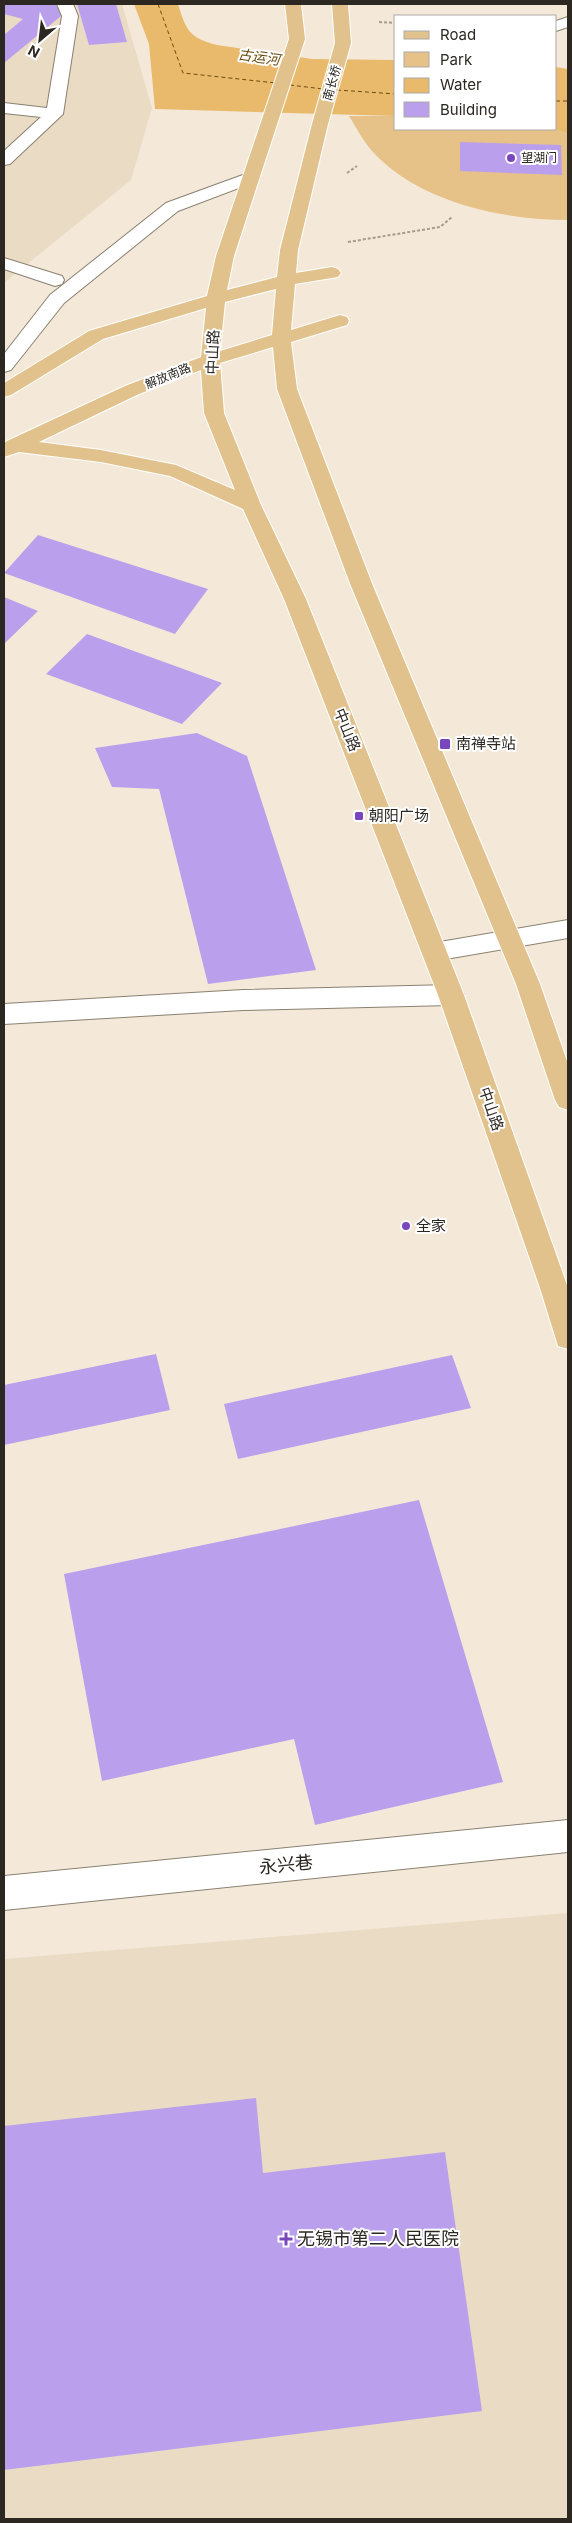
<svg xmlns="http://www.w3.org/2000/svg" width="572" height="2523" viewBox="0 0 572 2523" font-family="Inter,'Noto Sans SC',sans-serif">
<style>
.built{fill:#eadbc5}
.green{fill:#e7c288}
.water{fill:#e9b96c}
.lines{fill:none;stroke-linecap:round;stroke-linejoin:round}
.ferry{stroke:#6c4d11;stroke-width:1;stroke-dasharray:4 3;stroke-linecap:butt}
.building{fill:#baa0ec}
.minor-casing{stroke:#8a8071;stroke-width:2}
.major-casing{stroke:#fff;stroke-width:2}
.path{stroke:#a49c8f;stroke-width:2;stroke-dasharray:3 2;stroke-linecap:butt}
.minor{fill:#fff;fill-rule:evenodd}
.major{fill:#e1c28d;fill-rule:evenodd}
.poi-dot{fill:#7a46be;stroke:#fff;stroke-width:2}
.labels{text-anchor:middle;stroke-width:4;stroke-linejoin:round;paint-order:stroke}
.far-street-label{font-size:12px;fill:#2c2721;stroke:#fff}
.far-poi-label{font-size:12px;fill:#2c2721;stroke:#fff;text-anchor:start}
.far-water-label{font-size:14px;font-style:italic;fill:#6c4d11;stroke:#fff}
.street-label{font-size:15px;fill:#2c2721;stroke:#fff}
.poi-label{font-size:15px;fill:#2c2721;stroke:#fff;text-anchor:start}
.near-street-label{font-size:18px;fill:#2c2721;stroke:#fff}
.near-poi-label{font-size:18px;fill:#2c2721;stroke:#fff;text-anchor:start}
</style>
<rect width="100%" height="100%" fill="#f4e9d8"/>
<path class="built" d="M 4,4 L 122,4 L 152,108 L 131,180 L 4,283 Z
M 568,1913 L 568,2519 L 4,2519 L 4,1959 Z"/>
<path class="green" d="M 349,116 L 396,116 L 396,129 L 553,129 L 568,134 L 568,220 C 502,220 418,202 372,151 C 363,141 356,127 349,116 Z"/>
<path class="water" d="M 134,4 L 178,4 C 186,30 189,38 217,45 L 312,59 L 396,60 L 396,116 L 155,109 L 149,44 Z
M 556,67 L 568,69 L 568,134 L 553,129 L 556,129 Z"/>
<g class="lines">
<path class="ferry" d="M 158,4 L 183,73 L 276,83
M 290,85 L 323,89
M 337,90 L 396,94
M 556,101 L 568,101"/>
</g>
<path class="building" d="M 4,4 L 56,4 L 61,16 L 4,63 L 4,35 L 23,19 L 4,14 Z
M 77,4 L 116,4 L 127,42 L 89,45 Z
M 460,142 L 561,145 L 562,175 L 460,171 Z
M 38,535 L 208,589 L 175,634 L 4,573 Z
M 4,597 L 38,611 L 4,644 Z
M 87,634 L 222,683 L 182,724 L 46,674 Z
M 197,733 L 247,756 L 316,970 L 208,984 L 159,789 L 112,787 L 95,748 Z
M 156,1354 L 170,1410 L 4,1445 L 4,1385 Z
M 452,1355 L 471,1408 L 238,1459 L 224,1404 Z
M 419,1500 L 503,1782 L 315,1825 L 294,1739 L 102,1781 L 64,1574 Z
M 256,2098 L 263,2173 L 445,2152 L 482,2411 L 4,2470 L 4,2126 Z"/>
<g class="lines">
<g class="minor-casing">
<path id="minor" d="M 57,4 L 73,4 L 78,16 L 63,114 L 10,164 L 4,165 L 4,151 L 41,117 L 4,113 L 4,103 L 47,108 L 62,16 Z
M 568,17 L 568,27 L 556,31 L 556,21 Z
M 251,172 L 257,173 L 260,177 L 257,181 L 178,211 L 64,303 L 11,370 L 4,372 L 4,354 L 50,295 L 166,203 Z
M 4,258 L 62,276 L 64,280 L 62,284 L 55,286 L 4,269 Z
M 568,920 L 568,938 L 434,961 L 425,959 L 422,952 L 425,945 L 434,943 Z
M 451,985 L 460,988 L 464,995 L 460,1002 L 451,1005 L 243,1010 L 4,1024 L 4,1004 L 243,990 Z
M 568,1820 L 568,1852 L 4,1910 L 4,1876 Z"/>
</g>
<g class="major-casing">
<path id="major" d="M 285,4 L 301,4 L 305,39 L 234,256 L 227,290 L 277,277 L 280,250 L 312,124 L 335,43 L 332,4 L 348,4 L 351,43 L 328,124 L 298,250 L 296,273 L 332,267 L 338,269 L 341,273 L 338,277 L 295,284 L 291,330 L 340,315 L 347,317 L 349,321 L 347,325 L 291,342 L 297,389 L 373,586 L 540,984 L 568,1064 L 568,1110 L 559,1107 L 555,1100 L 516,984 L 351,586 L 277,389 L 273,347 L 220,363 L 224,413 L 261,505 L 306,599 L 464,995 L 568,1288 L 568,1349 L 558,1346 L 540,1288 L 438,995 L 284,599 L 243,509 L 170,476 L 101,462 L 19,452 L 4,457 L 4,443 L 7,441 L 125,386 L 201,357 L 206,308 L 103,339 L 11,395 L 4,397 L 4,383 L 89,331 L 207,296 L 216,256 L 289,39 ZM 276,289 L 272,335 L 220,351 L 225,302 ZM 201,370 L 204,413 L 235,490 L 176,465 L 101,450 L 39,442 L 139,394 Z"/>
</g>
<path class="path" d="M 379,22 L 396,23
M 347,173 L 357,166
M 348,242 L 440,227 L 452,217"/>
<use href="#minor" class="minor"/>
<use href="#major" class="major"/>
</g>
<g class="poi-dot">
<circle cx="511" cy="158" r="5"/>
<rect x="439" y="738" width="12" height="12" rx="2.5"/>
<rect x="354" y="811" width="10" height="10" rx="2.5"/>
<circle cx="406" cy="1226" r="5"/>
<path d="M283.5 2231.5h5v5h5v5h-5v5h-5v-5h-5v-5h5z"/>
</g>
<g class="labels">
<g class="far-street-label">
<text transform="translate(332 83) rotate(-74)" y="4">南长桥</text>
<text transform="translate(168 376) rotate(-22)" y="4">解放南路</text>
</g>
<g class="far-poi-label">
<text x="521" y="162">望湖门</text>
</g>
<g class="far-water-label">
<text transform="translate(259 57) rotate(8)" y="5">古运河</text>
</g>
<g class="street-label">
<text transform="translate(213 352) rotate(-88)" y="5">中山路</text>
<text transform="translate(347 730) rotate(68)" y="5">中山路</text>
<text transform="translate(491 1109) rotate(71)" y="5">中山路</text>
</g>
<g class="poi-label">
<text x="456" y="749">南禅寺站</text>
<text x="369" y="821">朝阳广场</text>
<text x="416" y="1231">全家</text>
</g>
<g class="near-street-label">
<text transform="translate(286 1865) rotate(-6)" y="6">永兴巷</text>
</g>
<g class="near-poi-label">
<text x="297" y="2245">无锡市第二人民医院</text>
</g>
</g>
<rect width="572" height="2523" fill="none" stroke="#2c2721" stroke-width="10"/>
<rect x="394" y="15" width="162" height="115" fill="#ffffff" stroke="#aba9a6"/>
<rect x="404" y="31" width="25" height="8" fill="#e1c28d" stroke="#aba9a6"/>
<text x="440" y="40" font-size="15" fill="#2c2721">Road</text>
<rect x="404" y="52" width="25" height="15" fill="#e7c288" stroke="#aba9a6"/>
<text x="440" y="65" font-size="15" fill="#2c2721">Park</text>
<rect x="404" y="78" width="25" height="15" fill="#e9b96c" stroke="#aba9a6"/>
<text x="440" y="90" font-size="15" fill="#2c2721">Water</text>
<rect x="404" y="102" width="25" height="15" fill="#baa0ec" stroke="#aba9a6"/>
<text x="440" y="115" font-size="15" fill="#2c2721">Building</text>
<g transform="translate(40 40) rotate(208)" stroke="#ffffff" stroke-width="4" paint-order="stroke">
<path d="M0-4L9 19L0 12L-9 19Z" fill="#2c2721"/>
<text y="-8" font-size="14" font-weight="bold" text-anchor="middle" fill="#2c2721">N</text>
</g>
</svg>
